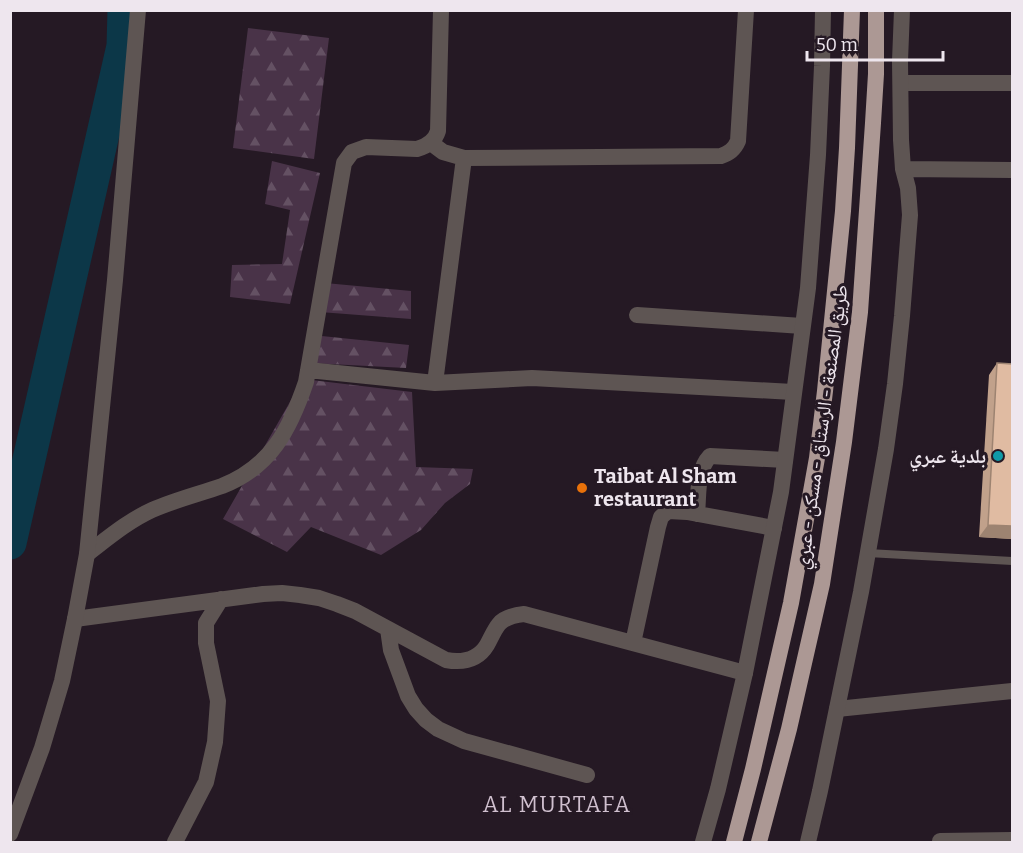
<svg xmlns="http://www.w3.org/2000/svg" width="1023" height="853" viewBox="0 0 1023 853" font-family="Bitter,'Noto Naskh Arabic',serif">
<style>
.forest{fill:url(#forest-firs)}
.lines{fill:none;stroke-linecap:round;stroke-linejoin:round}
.river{stroke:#0c3748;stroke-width:33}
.service{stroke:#5e5553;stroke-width:8}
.minor{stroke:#5e5553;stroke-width:16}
.tertiary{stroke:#5e5553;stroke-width:16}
.trunk{stroke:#ac9894;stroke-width:16}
.wall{fill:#c1a18b}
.shaded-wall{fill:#9d8371}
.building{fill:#e0bba2;stroke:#9d8371;stroke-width:1.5}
.culture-dot{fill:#0f9aa8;stroke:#251924;stroke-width:2}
.food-dot{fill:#e8710a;stroke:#251924;stroke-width:2}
.labels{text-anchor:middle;stroke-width:6;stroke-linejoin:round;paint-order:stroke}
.street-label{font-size:20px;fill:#eee6ee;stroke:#251924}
.poi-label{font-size:20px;font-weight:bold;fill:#eee6ee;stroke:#251924;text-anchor:end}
.quarter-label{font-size:22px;letter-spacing:1.5px;fill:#d0c0cf;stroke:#251924}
</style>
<defs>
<pattern id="forest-firs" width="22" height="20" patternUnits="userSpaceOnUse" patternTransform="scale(1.5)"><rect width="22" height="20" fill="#493348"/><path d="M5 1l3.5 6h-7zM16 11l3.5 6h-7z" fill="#645163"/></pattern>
</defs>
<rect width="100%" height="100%" fill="#251924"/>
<path class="forest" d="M 248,28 L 329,38 L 314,159 L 233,148 Z
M 272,161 L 320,173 L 290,304 L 230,297 L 232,265 L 282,264 L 290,210 L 265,204 Z
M 325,283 L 411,291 L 411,319 L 320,312 Z
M 312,335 L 409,345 L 406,368 L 310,363 Z
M 303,379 L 412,392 L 416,467 L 473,469 L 470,484 L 445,503 L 421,530 L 381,555 L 311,527 L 287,552 L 223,519 Z"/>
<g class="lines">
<path class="river" d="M 10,543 L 123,46 L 124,10"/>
<path class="service" d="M 868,553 L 1012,561"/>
<path class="minor" d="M 901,83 L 1012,83
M 431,143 L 443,152 L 464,158 L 721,156 C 729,153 734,150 738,141 L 746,10
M 637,315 L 802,326
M 308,370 L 435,383 L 532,378 L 793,392
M 435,383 L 464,158
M 697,514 C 699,495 696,471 710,456 L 785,460
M 87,554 C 108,538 128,521 152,510 C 175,500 199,494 222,486 C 271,467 290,429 306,382 L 344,163 L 352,152 L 366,147 L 417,149 C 428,146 435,141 438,131 L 441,10
M 75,619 L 263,594 L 282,593 L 300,595 L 319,598 L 337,604 L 355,611 L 446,660 C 463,663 478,660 487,645 C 491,638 494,630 499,624 C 505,617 515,615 524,614 L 745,673
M 388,629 L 391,650 L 408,696 L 416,709 L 426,720 L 438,729 L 464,741 L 587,775
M 633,643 L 658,527 L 661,517 L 668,511 L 687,512 L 774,528
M 837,709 L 1012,691
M 940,841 L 1012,840
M 175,842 L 206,782 L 215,742 L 218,701 L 206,643 L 206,623 L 221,599"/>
<path class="tertiary" d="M 903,169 L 1012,170
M 10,834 L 42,748 L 62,681 L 75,619 L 87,554 L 115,280 L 138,10
M 703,842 L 718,789 L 745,673 L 781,492 L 808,288 L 818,155 L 822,66 L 823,10
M 808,842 L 820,791 L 861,592 L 886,449 L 895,384 L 902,316 L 910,215 L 908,188 L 903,169 L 901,140 L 900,61 L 902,10"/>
<path class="trunk" d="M 734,842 L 753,769 L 791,603 L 817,458 L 825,391 L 843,211 L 847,148 L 852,10
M 759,842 L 789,729 L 822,584 L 844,442 L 860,312 L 873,123 L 876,74 L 876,10"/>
</g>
<path class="wall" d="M 997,363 L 1012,364 L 1012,539 L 979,537 L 989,375 Z"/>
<path class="shaded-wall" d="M 988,525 L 1012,526 L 1012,539 L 979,537 Z"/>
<path class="building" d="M 997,363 L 1012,364 L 1012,526 L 988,525 Z"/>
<circle class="culture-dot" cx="998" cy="456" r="6"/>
<circle class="food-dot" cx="582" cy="488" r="6"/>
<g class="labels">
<g class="street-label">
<text transform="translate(821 427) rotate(-82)" y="7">طريق المصنعة - الرستاق - مسكن - عبري</text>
</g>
<g class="poi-label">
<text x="986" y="463">بلدية عبري</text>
<text x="594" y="483" text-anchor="start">Taibat Al Sham<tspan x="594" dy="23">restaurant</tspan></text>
</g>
<g class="quarter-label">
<text x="557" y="812">AL MURTAFA</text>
</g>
</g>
<rect width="1023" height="853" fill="none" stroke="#eee6ee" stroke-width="24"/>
<path d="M807 51v9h136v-9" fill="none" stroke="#eee6ee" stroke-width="3"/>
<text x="816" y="51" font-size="18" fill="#eee6ee" stroke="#251924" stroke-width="4.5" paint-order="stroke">50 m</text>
</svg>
